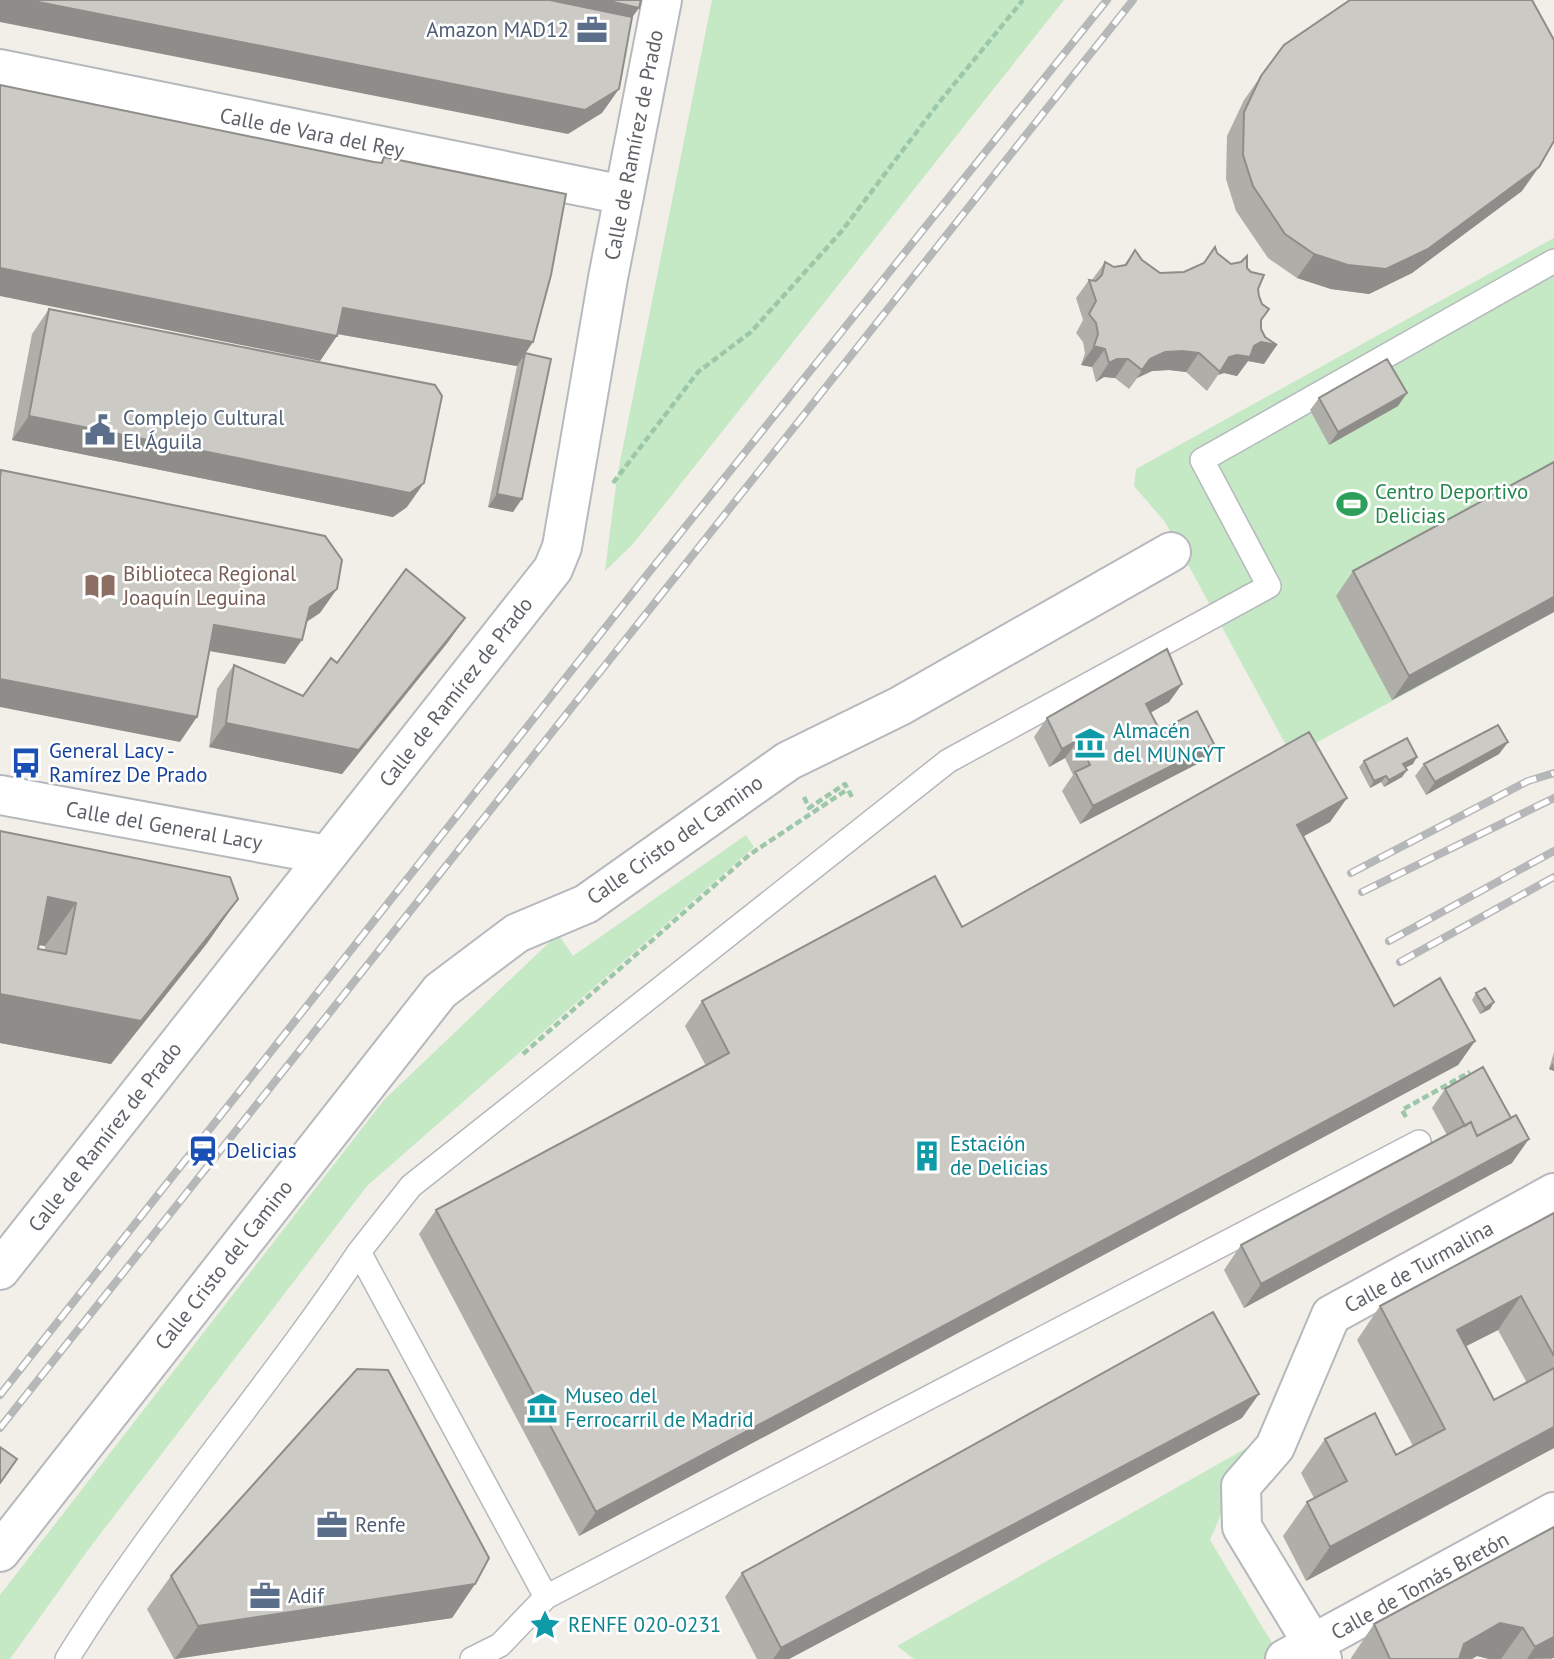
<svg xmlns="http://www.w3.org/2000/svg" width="1554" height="1659" viewBox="0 0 1554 1659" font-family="'PT Sans',sans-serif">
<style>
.green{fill:#c5e8c5}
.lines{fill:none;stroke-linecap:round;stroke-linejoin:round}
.service-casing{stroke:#b5b8bc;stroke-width:26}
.minor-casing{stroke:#b5b8bc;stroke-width:42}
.tertiary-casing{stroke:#b5b8bc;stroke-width:42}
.secondary-casing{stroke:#b6babf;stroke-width:42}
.path{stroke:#9cc7a9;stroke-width:4.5;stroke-dasharray:7 3.5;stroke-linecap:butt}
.service{stroke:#fff;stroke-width:23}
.minor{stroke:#fff;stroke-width:38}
.tertiary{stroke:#fff;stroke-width:38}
.secondary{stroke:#fff;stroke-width:38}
.rail-casing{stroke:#b6b7b8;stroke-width:8}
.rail{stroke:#fff;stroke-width:5;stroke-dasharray:16;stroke-linecap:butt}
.wall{fill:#afaea9;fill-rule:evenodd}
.shaded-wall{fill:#8f8d8a}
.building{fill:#cccac5;stroke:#8f8d8a;stroke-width:2;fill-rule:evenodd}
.labels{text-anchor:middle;stroke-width:5;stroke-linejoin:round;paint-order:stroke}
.service-label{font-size:21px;fill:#4e5e75;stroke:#fff;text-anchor:start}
.street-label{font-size:21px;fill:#5f6368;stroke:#fff}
.leisure-label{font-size:21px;fill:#27864d;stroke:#fff;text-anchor:start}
.education-label{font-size:21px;fill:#785e54;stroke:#fff;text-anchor:start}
.culture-label{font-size:21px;fill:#0d838f;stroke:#fff;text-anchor:start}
.transit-label{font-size:21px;fill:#164399;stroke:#fff;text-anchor:start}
</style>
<rect width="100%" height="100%" fill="#f1efe8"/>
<path class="green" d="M 712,0 L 1064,0 L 633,544 L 605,571 L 617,477 Z
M 1554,238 L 1554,612 L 1292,756 L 1165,522 L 1134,486 L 1136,469 Z
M 746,835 L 754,847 L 367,1186 L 88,1550 L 10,1659 L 0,1659 L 0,1595 L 384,1100 L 558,934 L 573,956 Z
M 1250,1446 L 1210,1540 L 1278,1653 L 1267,1659 L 914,1659 L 897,1646 Z"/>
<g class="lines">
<g class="service-casing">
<path id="service" d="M 359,1252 L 411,1186 L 948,761 L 1269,586 L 1202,460 L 1554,261
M 67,1659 C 155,1517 266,1391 359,1252 L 546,1597
M 472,1659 L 500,1645 L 546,1597 L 1419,1142"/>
</g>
<g class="minor-casing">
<path id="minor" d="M 0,69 L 624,195
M 0,1552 L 440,991 L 517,933 L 586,904 L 788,761 L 900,706 L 1171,552
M 1285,1659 L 1554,1512
M 1322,1659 L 1242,1527 L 1241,1486 L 1275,1447 L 1331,1315 L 1554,1193"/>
</g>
<g class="tertiary-casing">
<path id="tertiary" d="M 0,795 L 327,855"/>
</g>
<g class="secondary-casing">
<path id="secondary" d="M 0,1270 L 553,569 L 562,547 L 608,278 L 662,0"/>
</g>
<path class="path" d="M 613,483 L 698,372 L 751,332 L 841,232 L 937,105 L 1023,0
M 804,797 L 809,808 L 845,784 L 853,799
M 523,1054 L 749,855 L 848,789
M 1406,1117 L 1402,1110 L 1470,1072"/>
<use href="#service" class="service"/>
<use href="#minor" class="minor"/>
<use href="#tertiary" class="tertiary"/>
<use href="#secondary" class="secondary"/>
<g class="rail-casing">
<path id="rail" d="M 1351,873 L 1528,781 L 1554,773
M 1362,892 L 1554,798
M 1389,941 L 1554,851
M 1400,962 L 1554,877
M 0,1395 L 646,576 L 1107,0
M 0,1428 L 1133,0"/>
</g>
<use href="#rail" class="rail"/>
</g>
<path class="wall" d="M 1261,76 L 1522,191 L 1412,273 L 1369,294 L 1331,289 L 1297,278 L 1268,258 L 1236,211 L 1226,179 L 1227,136 L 1244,100 Z
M 384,157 L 525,353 L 513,512 L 488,507 L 517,366 L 338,334 L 320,361 L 380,163 Z
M 1135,250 L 1142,260 L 1160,273 L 1184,272 L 1204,263 L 1217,253 L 1231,264 L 1247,268 L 1258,289 L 1264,364 L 1248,361 L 1237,376 L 1224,373 L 1218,375 L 1207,391 L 1186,372 L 1169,370 L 1152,371 L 1137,378 L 1129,389 L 1115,378 L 1104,377 L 1096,382 L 1092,367 L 1081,365 L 1085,353 L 1083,342 L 1076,333 L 1083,320 L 1076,298 L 1089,280 L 1092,280 L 1105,262 L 1114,267 L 1124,265 Z
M 49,309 L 407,507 L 393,517 L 12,440 L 32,334 Z
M 1319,398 L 1398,406 L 1329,445 L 1310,410 Z
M 1554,462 L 1554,612 L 1392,700 L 1336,596 L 1353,571 Z
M 465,618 L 448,642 L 342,774 L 209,747 L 217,689 L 234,665 L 303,696 L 337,663 Z
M 1182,684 L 1169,702 L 1150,713 L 1160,731 L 1214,744 L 1201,762 L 1080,824 L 1062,791 L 1073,775 L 1065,758 L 1049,767 L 1034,737 L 1047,718 Z
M 1508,742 L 1499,754 L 1426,795 L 1415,776 L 1424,764 Z
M 1364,761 L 1413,764 L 1405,767 L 1407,770 L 1402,777 L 1384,787 L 1381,782 L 1370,788 L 1359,767 Z
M 1347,798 L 1330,822 L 1304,836 L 1394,1006 L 1475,1041 L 1458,1065 L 579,1536 L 419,1234 L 436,1210 L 706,1066 L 685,1026 L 702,1001 L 962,927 Z
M 0,831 L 208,942 L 111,1064 L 0,1043 ZM 39,945 L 45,946 L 45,951 L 38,949 Z
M 1476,993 L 1494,1002 L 1490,1009 L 1480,1014 L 1472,1000 Z
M 1554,1052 L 1554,1071 L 1549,1069 Z
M 1445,1089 L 1512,1163 L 1244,1308 L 1224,1270 L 1241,1245 L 1447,1135 L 1432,1108 Z
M 1554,1213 L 1554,1448 L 1306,1581 L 1283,1536 L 1307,1502 L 1314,1498 L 1301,1473 L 1325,1439 L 1396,1455 L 1413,1446 L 1357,1340 L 1380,1306 ZM 1498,1330 L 1527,1383 L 1494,1400 L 1466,1346 Z
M 1242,1418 L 789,1659 L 757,1659 L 725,1597 L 742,1573 Z
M 1554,1527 L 1552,1659 L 1489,1659 L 1477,1656 L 1472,1659 L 1351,1659 L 1351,1658 L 1374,1624 Z
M 171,1576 L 475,1584 L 452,1618 L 174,1659 L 147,1609 Z"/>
<path class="shaded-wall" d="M 0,0 L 28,0 L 619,89 L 602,113 L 568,134 L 0,22 Z
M 531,0 L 605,0 L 639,8 L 615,41 Z
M 1539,167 L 1522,191 L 1412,273 L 1369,294 L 1331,289 L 1297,278 L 1314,254 Z
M 0,268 L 337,336 L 320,361 L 0,296 Z
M 343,308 L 533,342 L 517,366 L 326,332 Z
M 1261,342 L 1277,345 L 1264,364 L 1248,361 L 1237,376 L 1224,373 L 1218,375 L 1229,357 Z
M 1094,346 L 1105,349 L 1092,367 L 1081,365 Z
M 1182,351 L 1199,353 L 1186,372 L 1169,370 L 1152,371 L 1137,378 L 1129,389 L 1150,359 L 1165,352 Z
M 1117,359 L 1128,359 L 1115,378 L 1104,377 L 1096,382 L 1109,363 Z
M 1407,393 L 1398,406 L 1329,445 L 1338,432 Z
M 29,416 L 424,483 L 407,507 L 393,517 L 12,440 Z
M 497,494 L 522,499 L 513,512 L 488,507 Z
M 337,589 L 320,613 L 293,631 L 310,607 Z
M 1554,597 L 1554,612 L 1392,700 L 1409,676 Z
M 465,618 L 448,642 L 342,774 L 209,747 L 226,723 L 359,750 Z
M 214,625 L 302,640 L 285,664 L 197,649 Z
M 0,679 L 197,717 L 180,742 L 0,707 Z
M 1182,684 L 1169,702 L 1133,723 L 1146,704 Z
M 1078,740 L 1065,758 L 1049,767 L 1062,749 Z
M 1508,742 L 1499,754 L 1426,795 L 1435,782 Z
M 1214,744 L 1201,762 L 1080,824 L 1093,806 Z
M 1417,757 L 1413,764 L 1399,771 L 1403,764 Z
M 1407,770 L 1402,777 L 1384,787 L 1389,780 Z
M 1386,776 L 1381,782 L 1370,788 L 1374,781 Z
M 1347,798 L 1330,822 L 1280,849 L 1297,825 Z
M 48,897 L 76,903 L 45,946 L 18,941 Z
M 238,899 L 208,942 L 111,1064 L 0,1043 L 0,994 Z
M 1494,1002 L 1490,1009 L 1480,1014 L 1485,1008 Z
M 1475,1041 L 1458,1065 L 579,1536 L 596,1512 Z
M 1553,1063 L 1554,1071 L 1549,1069 Z
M 1529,1139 L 1512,1163 L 1244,1308 L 1261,1284 Z
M 1521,1296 L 1498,1330 L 1433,1363 L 1457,1330 Z
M 1259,1394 L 1242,1418 L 789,1659 L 773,1659 L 781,1648 Z
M 1554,1427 L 1554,1448 L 1306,1581 L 1330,1547 Z
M 475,1584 L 452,1618 L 175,1659 L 198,1626 Z
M 1500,1623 L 1523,1628 L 1501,1659 L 1489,1659 L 1477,1656 L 1472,1659 L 1453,1659 L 1464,1644 Z
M 1554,1637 L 1554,1658 L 1527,1659 L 1535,1647 Z"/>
<path class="building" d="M 28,0 L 550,0 L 632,17 L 619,89 L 585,110 Z
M 605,0 L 641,0 L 639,8 Z
M 1350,0 L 1532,0 L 1554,40 L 1554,141 L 1539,167 L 1428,249 L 1386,269 L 1348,265 L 1314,254 L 1285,234 L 1253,186 L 1243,155 L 1244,112 L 1261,76 L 1284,45 Z
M 0,85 L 374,162 L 382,163 L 384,157 L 566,194 L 551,275 L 533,342 L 343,308 L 337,336 L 0,268 Z
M 1215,247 L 1217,253 L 1231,264 L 1241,262 L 1247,256 L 1247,268 L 1251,272 L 1264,275 L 1258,289 L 1259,296 L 1262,304 L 1269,309 L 1261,320 L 1261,329 L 1265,337 L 1277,345 L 1261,342 L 1254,346 L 1250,357 L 1237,355 L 1229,357 L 1220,372 L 1199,353 L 1182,351 L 1165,352 L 1150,359 L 1142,370 L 1128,359 L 1117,359 L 1109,363 L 1105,349 L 1094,346 L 1098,334 L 1096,323 L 1089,314 L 1096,301 L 1089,280 L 1096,281 L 1102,275 L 1105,262 L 1114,267 L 1126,265 L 1135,250 L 1142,260 L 1160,273 L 1184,272 L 1204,263 Z
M 49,309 L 435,385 L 442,396 L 424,483 L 410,493 L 29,416 Z
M 525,353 L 551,359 L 522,499 L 497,494 Z
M 1387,359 L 1407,393 L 1338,432 L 1319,398 Z
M 1554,462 L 1554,597 L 1409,676 L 1353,571 Z
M 1,470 L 325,536 L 342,560 L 337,589 L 310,607 L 302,640 L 214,625 L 197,717 L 0,679 L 0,478 Z
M 406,569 L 465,618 L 359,750 L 226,723 L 234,665 L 303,696 L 331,658 L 337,663 Z
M 1167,649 L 1182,684 L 1146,704 L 1160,731 L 1197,711 L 1214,744 L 1093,806 L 1075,772 L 1090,765 L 1078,740 L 1062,749 L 1047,718 Z
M 1498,725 L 1508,742 L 1435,782 L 1424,764 Z
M 1309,732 L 1347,798 L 1297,825 L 1394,1006 L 1440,978 L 1475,1041 L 596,1512 L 436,1210 L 729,1053 L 702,1001 L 935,876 L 962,927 Z
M 1407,738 L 1417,757 L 1403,764 L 1407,770 L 1389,780 L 1386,776 L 1374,781 L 1364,761 Z
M 0,831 L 230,877 L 238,899 L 141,1021 L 0,994 ZM 48,897 L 76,903 L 66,954 L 38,949 Z
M 1485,988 L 1494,1002 L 1485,1008 L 1476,993 Z
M 1483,1067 L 1511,1118 L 1477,1136 L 1471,1122 L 1465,1126 L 1445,1089 Z
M 1516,1115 L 1529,1139 L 1261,1284 L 1241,1245 L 1471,1122 L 1477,1136 Z
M 1554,1213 L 1554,1356 L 1521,1296 L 1457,1330 L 1494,1400 L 1554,1368 L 1554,1427 L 1330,1547 L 1307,1502 L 1347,1481 L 1325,1439 L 1375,1413 L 1396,1455 L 1445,1429 L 1380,1306 Z
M 1213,1312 L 1259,1394 L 781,1648 L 742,1573 Z
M 357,1369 L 388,1370 L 489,1558 L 475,1584 L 198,1626 L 171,1576 Z
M 0,1447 L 17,1459 L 0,1483 Z
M 1554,1527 L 1554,1637 L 1535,1647 L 1523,1628 L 1500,1623 L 1464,1644 L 1459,1659 L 1390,1659 L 1374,1624 Z"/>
<defs>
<g id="office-bare" transform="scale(2.415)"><path d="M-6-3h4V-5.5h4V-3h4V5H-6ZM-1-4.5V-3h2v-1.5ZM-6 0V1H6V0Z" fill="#5c6f8a" stroke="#fff" stroke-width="2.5" paint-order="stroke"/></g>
<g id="civic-bare" transform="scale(2.415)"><path d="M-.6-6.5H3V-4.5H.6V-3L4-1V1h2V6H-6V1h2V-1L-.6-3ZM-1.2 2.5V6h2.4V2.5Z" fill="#5c6f8a" stroke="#fff" stroke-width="2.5" paint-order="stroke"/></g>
<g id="stadium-bare" transform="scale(2.415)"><path d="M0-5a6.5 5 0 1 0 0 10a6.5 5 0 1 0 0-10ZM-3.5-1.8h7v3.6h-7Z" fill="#2e9e5b" stroke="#fff" stroke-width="2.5" paint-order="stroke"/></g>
<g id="library-bare" transform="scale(2.415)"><path d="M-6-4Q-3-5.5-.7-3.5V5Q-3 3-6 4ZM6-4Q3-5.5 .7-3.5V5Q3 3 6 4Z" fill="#8d6e63" stroke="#fff" stroke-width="2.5" paint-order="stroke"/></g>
<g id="museum-bare" transform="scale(2.415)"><path d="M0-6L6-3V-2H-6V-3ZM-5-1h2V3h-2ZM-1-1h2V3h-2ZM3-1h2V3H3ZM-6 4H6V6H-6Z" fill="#0f9aa8" stroke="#fff" stroke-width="2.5" paint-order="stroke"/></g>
<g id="bus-bare" transform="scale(2.415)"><path d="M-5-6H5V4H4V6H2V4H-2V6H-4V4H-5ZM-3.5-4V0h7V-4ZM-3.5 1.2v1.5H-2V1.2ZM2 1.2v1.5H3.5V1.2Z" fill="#1a4fb4" stroke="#fff" stroke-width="2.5" paint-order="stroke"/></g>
<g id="station-bare" transform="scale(2.415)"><path d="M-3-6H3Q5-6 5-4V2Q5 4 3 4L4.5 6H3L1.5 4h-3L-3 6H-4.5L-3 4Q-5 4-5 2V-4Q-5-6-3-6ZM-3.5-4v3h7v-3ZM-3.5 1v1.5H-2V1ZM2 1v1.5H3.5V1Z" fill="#1a4fb4" stroke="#fff" stroke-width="2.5" paint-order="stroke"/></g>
<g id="building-bare" transform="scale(2.415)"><path d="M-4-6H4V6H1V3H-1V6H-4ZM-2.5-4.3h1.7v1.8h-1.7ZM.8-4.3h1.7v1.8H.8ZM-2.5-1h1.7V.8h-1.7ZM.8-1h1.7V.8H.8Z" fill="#0f9aa8" stroke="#fff" stroke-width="2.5" paint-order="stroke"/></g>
<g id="sight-bare" transform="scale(2.415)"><path d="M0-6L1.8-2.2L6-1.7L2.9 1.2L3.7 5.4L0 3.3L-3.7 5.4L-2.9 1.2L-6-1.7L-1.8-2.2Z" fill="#0f9aa8" stroke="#fff" stroke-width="2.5" paint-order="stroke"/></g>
</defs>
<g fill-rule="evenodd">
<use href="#office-bare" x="592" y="30"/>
<use href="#civic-bare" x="100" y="430"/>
<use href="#stadium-bare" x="1352" y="504"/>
<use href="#library-bare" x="100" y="586"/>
<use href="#museum-bare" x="1090" y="743"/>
<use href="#bus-bare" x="26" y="763"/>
<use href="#station-bare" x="203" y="1151"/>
<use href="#building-bare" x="927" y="1156"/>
<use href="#museum-bare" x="542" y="1408"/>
<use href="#office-bare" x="332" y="1525"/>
<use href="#office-bare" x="265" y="1596"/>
<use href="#sight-bare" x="545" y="1625"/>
</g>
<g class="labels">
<g class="service-label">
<text x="569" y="37" text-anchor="end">Amazon MAD12</text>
<text x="123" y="425">Complejo Cultural<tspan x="123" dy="24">El Águila</tspan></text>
<text x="355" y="1532">Renfe</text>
<text x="288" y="1603">Adif</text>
</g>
<g class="street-label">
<text transform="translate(312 133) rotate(11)" y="7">Calle de Vara del Rey</text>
<text transform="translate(634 145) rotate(-79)" y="7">Calle de Ramírez de Prado</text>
<text transform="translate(456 692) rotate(-52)" y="7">Calle de Ramírez de Prado</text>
<text transform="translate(164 826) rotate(10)" y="7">Calle del General Lacy</text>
<text transform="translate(675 840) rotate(-35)" y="7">Calle Cristo del Camino</text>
<text transform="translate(105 1137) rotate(-52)" y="7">Calle de Ramírez de Prado</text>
<text transform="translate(224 1265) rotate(-52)" y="7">Calle Cristo del Camino</text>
<text transform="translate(1419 1267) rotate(-29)" y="7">Calle de Turmalina</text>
<text transform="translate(1420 1586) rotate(-29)" y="7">Calle de Tomás Bretón</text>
</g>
<g class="leisure-label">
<text x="1375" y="499">Centro Deportivo<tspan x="1375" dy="24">Delicias</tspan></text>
</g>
<g class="education-label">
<text x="123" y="581">Biblioteca Regional<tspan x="123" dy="24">Joaquín Leguina</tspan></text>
</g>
<g class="culture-label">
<text x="1113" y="738">Almacén<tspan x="1113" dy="24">del MUNCYT</tspan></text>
<text x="950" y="1151">Estación<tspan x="950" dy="24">de Delicias</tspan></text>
<text x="565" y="1403">Museo del<tspan x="565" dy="24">Ferrocarril de Madrid</tspan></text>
<text x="568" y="1632">RENFE 020-0231</text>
</g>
<g class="transit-label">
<text x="49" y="758">General Lacy -<tspan x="49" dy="24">Ramírez De Prado</tspan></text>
<text x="226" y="1158">Delicias</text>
</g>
</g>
</svg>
